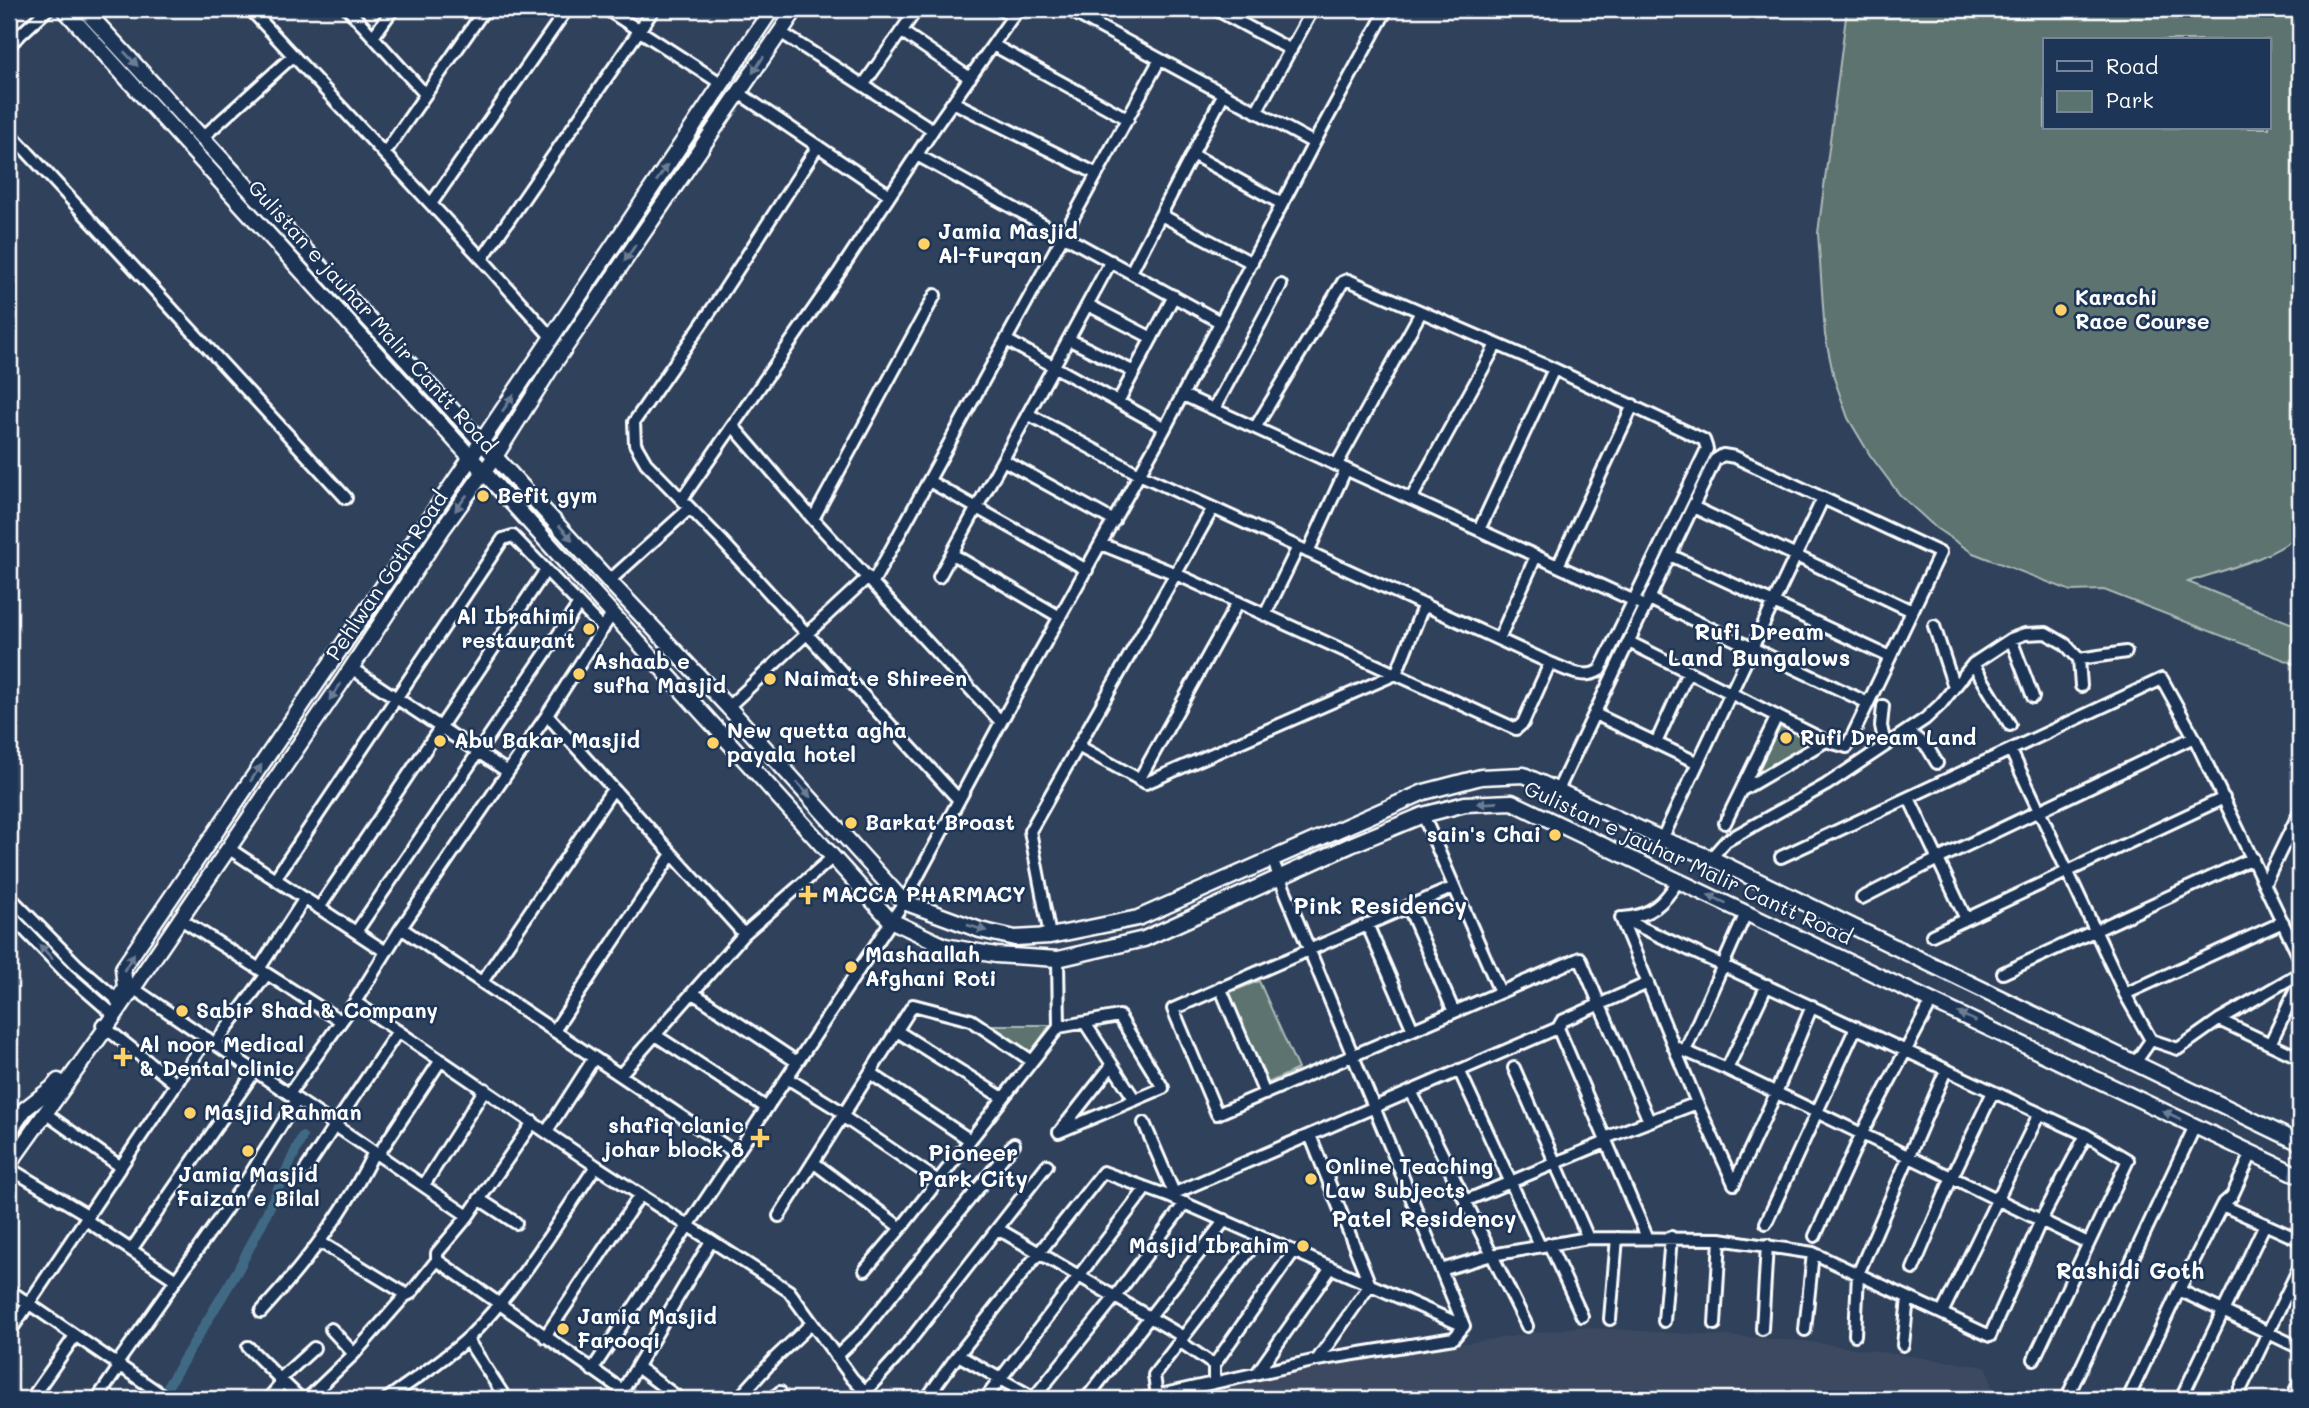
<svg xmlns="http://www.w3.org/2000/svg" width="2309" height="1408" viewBox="0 0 2309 1408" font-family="Mali,sans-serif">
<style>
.built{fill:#3e4a60}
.green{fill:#5b736f;stroke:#adb9b7;stroke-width:2;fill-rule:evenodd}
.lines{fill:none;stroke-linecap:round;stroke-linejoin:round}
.canal{stroke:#3f6a84;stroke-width:10}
.street-casing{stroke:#fff;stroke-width:16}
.secondary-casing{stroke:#fff;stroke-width:19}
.street{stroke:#1d3557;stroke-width:10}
.secondary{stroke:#1d3557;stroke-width:14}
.oneway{fill:#6c7c92}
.poi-dot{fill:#ffd166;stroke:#1d3557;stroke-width:2.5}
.labels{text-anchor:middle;stroke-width:5;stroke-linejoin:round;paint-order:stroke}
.poi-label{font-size:21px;font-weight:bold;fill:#fff;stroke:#1d3557;text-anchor:start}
.street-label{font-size:21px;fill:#fff;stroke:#1d3557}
.neighbourhood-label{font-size:23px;font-weight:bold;fill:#fff;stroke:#1d3557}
</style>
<rect width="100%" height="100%" fill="#30415c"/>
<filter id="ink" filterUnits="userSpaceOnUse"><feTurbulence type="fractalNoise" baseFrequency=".0143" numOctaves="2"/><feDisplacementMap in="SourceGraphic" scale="14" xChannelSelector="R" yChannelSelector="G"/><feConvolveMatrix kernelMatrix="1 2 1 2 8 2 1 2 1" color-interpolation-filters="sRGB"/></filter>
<g filter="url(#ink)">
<path class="built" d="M 1577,1327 L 1803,1341 L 1987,1367 L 1994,1399 L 1156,1399 L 1291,1369 Z"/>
<path class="green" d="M 1847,9 L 2300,9 L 2300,534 C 2269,560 2225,569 2188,582 L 2300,627 L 2300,666 L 2104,590 L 2071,591 L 1973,553 L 1936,528 L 1900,495 L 1870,455 L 1848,418 L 1834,378 L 1825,335 L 1818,233 ZM 2045,40 L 2269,40 L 2269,128 L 2045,128 Z
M 1785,726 L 1807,736 L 1807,745 L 1759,772 L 1755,769 L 1776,729 Z
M 1259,981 L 1298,1069 L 1261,1086 L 1220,996 Z
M 985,1025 L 1050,1025 L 1029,1055 Z"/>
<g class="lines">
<path class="canal" d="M 163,1399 L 169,1384 L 238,1270 L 263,1221 L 302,1137"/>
<g class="street-casing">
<path id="street" d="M 250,9 L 482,259 L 552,338
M 348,9 L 425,94
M 606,9 L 722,84
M 1000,9 L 1013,17
M 1067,9 L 1314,143
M 1215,9 L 1291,50
M 1091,22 L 1100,9
M 901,31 L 970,78
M 780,32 L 933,130
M 373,37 L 393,9
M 9,45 L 48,9
M 993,45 L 1128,119
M 864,84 L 917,9
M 739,93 L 890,195
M 953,102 L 1097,174
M 1256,112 L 1313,9
M 9,132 L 346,498
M 203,137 L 293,56
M 818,146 L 712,309 L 634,422 L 635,444 L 646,463 L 721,540 L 959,800
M 384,154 L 485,9
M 1192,154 L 1282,204
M 917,155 L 1220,322
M 431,204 L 567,9
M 1161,215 L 1252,263
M 482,259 L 654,9
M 1131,272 L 1223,95
M 1088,305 L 1152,338
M 1006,340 L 1165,428
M 1070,340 L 1134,372
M 1183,395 L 1639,603
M 1118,402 L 1174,296
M 1214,409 L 1281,285
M 1028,414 L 1139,474 L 1550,663 C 1566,669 1584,681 1600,670 L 1707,449 L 1704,440 L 1554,369 L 1348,280 L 1343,282 L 1255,428
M 733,426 L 813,519 L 1001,722
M 1003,460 L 1114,521
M 1337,464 L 1421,312
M 929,481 L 1087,570
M 682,499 L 840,271 L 933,130 L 1018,9
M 1411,499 L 1496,345
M 1693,507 L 1912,611
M 813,519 L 935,295
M 1479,530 L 1554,369
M 1101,544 L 1176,574 L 1516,729 L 1523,723 L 1550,663
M 1308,552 L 1346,469
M 952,554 L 1060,617
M 1670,555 L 1890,657
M 1558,566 L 1633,405
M 939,577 L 1111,261
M 609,581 L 690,508
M 873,582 L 1159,61
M 1649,599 L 1868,703
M 1265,615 L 1298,547
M 1934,626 L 1954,687
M 1499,639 L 1536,556
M 2011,639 L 2033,697
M 2079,659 L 2126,652
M 1973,664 L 2010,725
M 351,668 L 508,772
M 1883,706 L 1881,726 L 1885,744
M 728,707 L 868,577
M 1595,714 L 1698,763
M 547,715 L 744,934
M 1908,731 L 1928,748 L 1937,763
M 1656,743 L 1688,672
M 1078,746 L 1146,783 L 1396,674 L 1424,604
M 2011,751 L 2125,994 L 2151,1040 L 2135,1063
M 1139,780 L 1238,602
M 1558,790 L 1715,460 L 1723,455 L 1735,457 L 1940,553 L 1847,747 L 1826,741 L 1629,642
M 1742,790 L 1826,741
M 1909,798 L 1966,919
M 1423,815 L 1500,992
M 1725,823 L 1777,716
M 1662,839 L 1823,498
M 228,848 L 386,952
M 1781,857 L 2162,679 L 2194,737 L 2300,959
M 1711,858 L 1726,841 L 1826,785 L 1925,719 L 1941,704 L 1973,664 L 2011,639 L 2025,634 L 2046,633 L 2065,644 L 2079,659 L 2081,686
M 1272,859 L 1464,1326
M 275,879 L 503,539 L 513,536 L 603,629
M 2265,883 L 2300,811
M 1454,887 L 1173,1009 L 1217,1114 L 1580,958 L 1649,1121
M 9,896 L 77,965 L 122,1004
M 1862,898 L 1938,859 L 2194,737
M 1408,906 L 1454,1012
M 319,908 L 546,570
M 9,914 L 67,974 L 114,1015
M 179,918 L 341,1021
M 1621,918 L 2086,1135 L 2128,1160 L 2034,1359
M 1621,918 L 1697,1103 L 1734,1184
M 1623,918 C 1651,916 1664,903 1678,881
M 1367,924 L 1413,1030
M 401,928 L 736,1153
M 356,932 L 579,604
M 1932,935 L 2224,798
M 1050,936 L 1030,831 L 1213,508
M 259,969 L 305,898
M 2003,973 L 2253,858
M 482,982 L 613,789
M 1220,987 L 1265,1094
M 133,988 L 468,1216
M 693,993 L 797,1062
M 2125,994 L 2283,922
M 355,1002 L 596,1166 L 789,1291 L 852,1378 L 872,1399
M 2219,1020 L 2300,1058
M 1085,1023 L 1135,1100
M 102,1025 L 176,1084
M 1059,1027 L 1119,1016 L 1163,1088 L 1059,1132
M 1558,1028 L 1647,1237
M 554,1031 L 672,854
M 897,1031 L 1003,1098
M 655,1035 L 767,1108
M 2151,1040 L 2178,1049 L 2219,1020 L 2300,973
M 215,1044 L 267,974
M 2270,1044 L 2300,981
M 1673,1046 L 1727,1069 L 2088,1243
M 1685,1051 L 1746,913
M 1514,1068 L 1588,1238
M 1727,1069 L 1767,985
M 1459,1070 L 1540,1246
M 870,1073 L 970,1140
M 620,1075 L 744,934 L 833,857
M 787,1078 L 844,1113
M 1411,1091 L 1527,1326
M 289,1094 L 355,1002 L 401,928 L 547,715 L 612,614
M 45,1113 L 121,1167
M 842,1116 L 938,1181
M 533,1122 L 468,1216 L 437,1253 L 437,1260 L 635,1399
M 1144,1123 L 1174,1193
M 1061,1130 L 1112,1065
M 547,1131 L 594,1058
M 1310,1135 L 1370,1285 L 1317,1360
M 1605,1138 L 1697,1103
M 378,1155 L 441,1060
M 813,1162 L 901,1228
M 9,1168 L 89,1216
M 306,1169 L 398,1031
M 1734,1184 L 1776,1093 L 1812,1006
M 424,1185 L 485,1089
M 1168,1196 L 1558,1028 L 1562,1021 L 1648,983
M 479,1199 L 516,1223
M 1465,1201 L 1606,1142
M 2222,1205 L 2300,1240
M 779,1216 L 913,1005 L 971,1020 L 1032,1061
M 86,1220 L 176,1280
M 1766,1223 L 1856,1027
M 998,1229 L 1182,1336
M 1815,1236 L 1862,1133 L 1932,1001
M 1549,1244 L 1582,1316
M 131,1250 L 255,1071
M 1913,1269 L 1952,1177 L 1993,1092
M 865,1270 L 901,1228 L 1059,1027 L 1058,959
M 1441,1270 L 1492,1255 L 1588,1238 L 1720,1239 L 1813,1253 L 1990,1336 L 2041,1220 L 2086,1135
M 9,1290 L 168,1399
M 2179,1290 L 2300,1348
M 405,1296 L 411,1293 L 437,1260
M 261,1312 C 305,1264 346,1211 374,1152
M 1942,1313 L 2039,1114
M 1610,1319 L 1617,1238
M 1664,1321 L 1671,1237
M 1715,1324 L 1720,1239
M 331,1329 L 354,1354
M 1762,1329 L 1767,1245
M 1805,1330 L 1813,1253
M 9,1333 L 207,1038
M 1855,1335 L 1858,1274 L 1946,1070
M 545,1337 L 640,1195
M 467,1339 L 506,1399
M 1179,1341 L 1214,1365
M 1903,1345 L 1908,1298
M 248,1347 L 280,1379 L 280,1385 L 268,1399
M 958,1355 L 1036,1399
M 836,1357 L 863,1331 L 1014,1144
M 116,1365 L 246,1181 L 297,1100
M 637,1367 L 680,1399
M 592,1370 L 904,902 L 1001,722 L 1165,428 L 1314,143 L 1387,9
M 1257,1373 L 1331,1268
M 1214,1383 L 1214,1365 L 1294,1251
M 623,1390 L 711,1241
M 2070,1391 L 2195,1126
M 865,1392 L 897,1357 L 1047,1165
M 1157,1396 L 1154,1375 L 1261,1236
M 31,1399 L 75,1336
M 97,1399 L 119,1367
M 301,1399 L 280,1379 L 314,1348
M 307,1399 L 354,1354 L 405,1296 L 404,1293 L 320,1242
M 387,1399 C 414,1379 443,1361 468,1338 C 519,1288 556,1225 596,1166
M 738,1399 L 775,1358 L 812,1323
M 773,1399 L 780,1392
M 926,1399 L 958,1355 L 1103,1172 L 1168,1196 L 1464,1326
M 985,1399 L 1146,1188
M 1033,1399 L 1115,1297 L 1185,1203
M 1086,1399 L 1225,1220
M 1142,1399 L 1317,1360 L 1454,1338 L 1464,1326
M 2128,1399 L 2179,1290 L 2222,1205 L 2232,1196 L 2252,1153
M 2181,1399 L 2265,1224
M 2236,1399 L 2300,1266
M 2291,1399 L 2300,1381"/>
</g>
<g class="secondary-casing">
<path id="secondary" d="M 64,9 L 890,920 L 945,946 L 996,955 L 1058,959 L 1144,939 L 1351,845 L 1423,815 L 1465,804 L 1512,802 L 2300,1176
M 84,9 L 609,581 L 728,707 L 904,902 L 980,930 L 1015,938 L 1050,936 L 1138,918 L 1424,792 L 1481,777 L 1524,775 L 1662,839 L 1711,858 L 2300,1143
M 118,1000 L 125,988 L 123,968 L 482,441 L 772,9
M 9,1132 L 25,1109 L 52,1088 L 58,1081
M 9,1164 L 106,1028 L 344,679 L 442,530 L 496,455 L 549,371 L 796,9"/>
</g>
<use href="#street" class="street"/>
<use href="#secondary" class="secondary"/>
</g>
<defs><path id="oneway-solid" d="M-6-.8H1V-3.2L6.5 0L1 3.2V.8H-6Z" transform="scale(1.75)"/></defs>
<g class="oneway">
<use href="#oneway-solid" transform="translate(131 59) rotate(47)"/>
<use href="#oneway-solid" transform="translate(758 65) rotate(124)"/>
<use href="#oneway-solid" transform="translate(662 173) rotate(-56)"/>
<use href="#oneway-solid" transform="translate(630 253) rotate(124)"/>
<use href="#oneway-solid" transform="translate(508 403) rotate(-56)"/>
<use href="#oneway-solid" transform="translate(461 503) rotate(126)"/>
<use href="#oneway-solid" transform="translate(566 533) rotate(48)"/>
<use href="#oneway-solid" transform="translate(335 692) rotate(125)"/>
<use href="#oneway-solid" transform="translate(256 773) rotate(-56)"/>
<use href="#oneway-solid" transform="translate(804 790) rotate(48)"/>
<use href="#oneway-solid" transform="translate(1487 803) rotate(177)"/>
<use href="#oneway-solid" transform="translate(1717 899) rotate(-155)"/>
<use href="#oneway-solid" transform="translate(977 928) rotate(17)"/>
<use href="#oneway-solid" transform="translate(46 952) rotate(-134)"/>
<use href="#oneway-solid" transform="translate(129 962) rotate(-59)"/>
<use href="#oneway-solid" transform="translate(1967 1017) rotate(-155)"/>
<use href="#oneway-solid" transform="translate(2172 1115) rotate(-155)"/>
</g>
</g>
<g class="poi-dot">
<circle cx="924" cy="244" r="7"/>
<circle cx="2061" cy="310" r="7"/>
<circle cx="483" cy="496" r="7"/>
<circle cx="589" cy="629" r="7"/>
<circle cx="579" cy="674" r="7"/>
<circle cx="770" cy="679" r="7"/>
<circle cx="1786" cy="738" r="7"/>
<circle cx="440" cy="741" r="7"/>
<circle cx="713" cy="743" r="7"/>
<circle cx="851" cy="823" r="7"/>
<circle cx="1555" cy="835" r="7"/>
<path d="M804.5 884.5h7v7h7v7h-7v7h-7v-7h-7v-7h7z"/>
<circle cx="851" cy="967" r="7"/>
<circle cx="182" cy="1011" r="7"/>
<path d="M119.5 1046.5h7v7h7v7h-7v7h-7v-7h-7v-7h7z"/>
<circle cx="190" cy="1113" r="7"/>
<path d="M756.5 1127.5h7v7h7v7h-7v7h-7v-7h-7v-7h7z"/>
<circle cx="248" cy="1151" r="7"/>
<circle cx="1311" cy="1179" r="7"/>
<circle cx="1303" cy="1246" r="7"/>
<circle cx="563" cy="1329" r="7"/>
</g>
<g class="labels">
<g class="poi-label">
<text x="938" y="239">Jamia Masjid<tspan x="938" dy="24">Al-Furqan</tspan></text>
<text x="2075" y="305">Karachi<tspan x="2075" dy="24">Race Course</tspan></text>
<text x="497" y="503">Befit gym</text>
<text x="575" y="624" text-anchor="end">Al Ibrahimi<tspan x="575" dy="24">restaurant</tspan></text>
<text x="593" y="669">Ashaab e<tspan x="593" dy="24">sufha Masjid</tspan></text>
<text x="784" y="686">Naimat e Shireen</text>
<text x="727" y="738">New quetta agha<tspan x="727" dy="24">payala hotel</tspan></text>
<text x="1800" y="745">Rufi Dream Land</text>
<text x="454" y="748">Abu Bakar Masjid</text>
<text x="865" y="830">Barkat Broast</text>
<text x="1541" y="842" text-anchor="end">sain's Chai</text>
<text x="822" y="902">MACCA PHARMACY</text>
<text x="865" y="962">Mashaallah<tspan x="865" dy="24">Afghani Roti</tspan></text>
<text x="196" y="1018">Sabir Shad &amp; Company</text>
<text x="139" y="1052">Al noor Medical<tspan x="139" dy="24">&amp; Dental clinic</tspan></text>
<text x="204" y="1120">Masjid Rahman</text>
<text x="744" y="1133" text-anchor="end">shafiq clanic<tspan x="744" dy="24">johar block 8</tspan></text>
<text x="1325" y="1174">Online Teaching<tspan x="1325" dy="24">Law Subjects</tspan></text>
<text x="248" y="1182" text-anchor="middle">Jamia Masjid<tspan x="248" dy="24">Faizan e Bilal</tspan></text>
<text x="1289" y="1253" text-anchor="end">Masjid Ibrahim</text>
<text x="577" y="1324">Jamia Masjid<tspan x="577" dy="24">Farooqi</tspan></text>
</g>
<g class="street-label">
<text transform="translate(372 317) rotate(48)" y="7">Gulistan e jauhar Malir Cantt Road</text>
<text transform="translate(387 576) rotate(-56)" y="7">Pehlwan Goth Road</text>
<text transform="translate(1688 863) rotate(25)" y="7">Gulistan e jauhar Malir Cantt Road</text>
</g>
<g class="neighbourhood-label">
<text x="1759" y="640">Rufi Dream<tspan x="1759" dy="26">Land Bungalows</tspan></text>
<text x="1380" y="914">Pink Residency</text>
<text x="973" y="1161">Pioneer<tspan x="973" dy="26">Park City</tspan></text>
<text x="1424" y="1227">Patel Residency</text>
<text x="2130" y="1279">Rashidi Goth</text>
</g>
</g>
<rect width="2309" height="1408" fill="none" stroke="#1d3557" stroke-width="35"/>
<rect x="18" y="18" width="2274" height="1373" fill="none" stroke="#fff" stroke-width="2.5" filter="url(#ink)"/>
<rect x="2043" y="38" width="228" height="91" fill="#1d3557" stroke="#77869a" stroke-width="2"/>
<rect x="2057" y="61" width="35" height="10" fill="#1d3557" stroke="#77869a" stroke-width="2"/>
<text x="2106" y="74" font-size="21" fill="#ffffff">Road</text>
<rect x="2057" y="91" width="35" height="21" fill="#5b736f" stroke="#77869a" stroke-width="2"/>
<text x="2106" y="108" font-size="21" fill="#ffffff">Park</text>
</svg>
